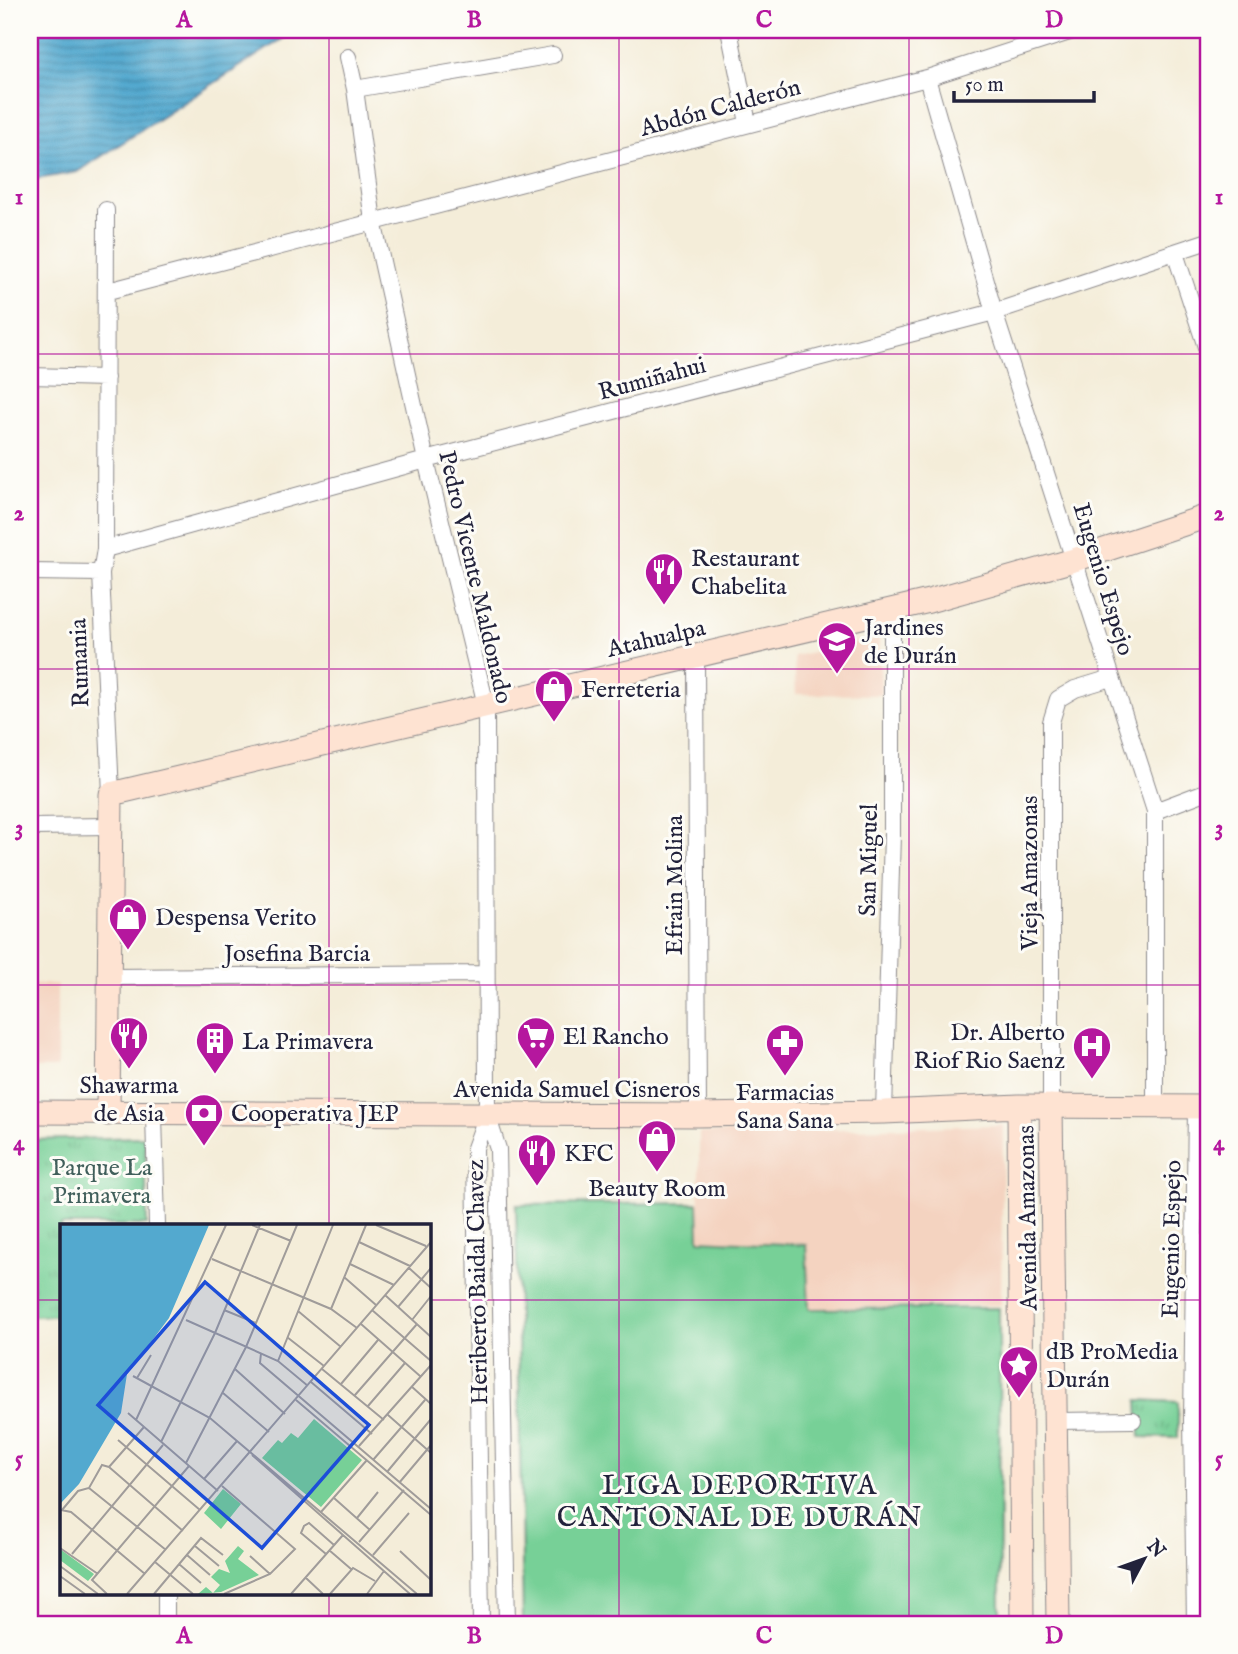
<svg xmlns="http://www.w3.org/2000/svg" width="1238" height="1654" viewBox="0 0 1238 1654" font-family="'IM FELL English',serif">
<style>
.built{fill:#f4d3c0}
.park{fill:url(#park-tufts);stroke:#4c7969;stroke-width:2}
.garden{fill:#77d097;stroke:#4c7969;stroke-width:2}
.water{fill:url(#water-rules);stroke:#3a6685;stroke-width:2}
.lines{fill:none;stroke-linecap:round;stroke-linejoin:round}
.street-casing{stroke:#8b888a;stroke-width:18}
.secondary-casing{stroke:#8b888a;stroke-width:25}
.street{stroke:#fff;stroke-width:16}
.secondary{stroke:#fee3d2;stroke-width:23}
.grid{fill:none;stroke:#b5179e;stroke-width:2;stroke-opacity:0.55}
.labels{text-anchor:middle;stroke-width:6;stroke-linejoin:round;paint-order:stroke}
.street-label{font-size:24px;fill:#22223b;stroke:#fdfcf7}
.poi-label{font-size:24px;fill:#22223b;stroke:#fdfcf7;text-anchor:start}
.park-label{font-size:24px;fill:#405f5b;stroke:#fdfcf7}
.quarter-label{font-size:28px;letter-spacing:2px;fill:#22223b;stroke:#fdfcf7}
.inset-road{fill:none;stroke:#a09c9a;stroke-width:2}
.view{fill:#1d4ed8;fill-opacity:0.15;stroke:#1d4ed8;stroke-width:3.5}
.inset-edge{fill:none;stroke:#22223b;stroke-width:3.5}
.neatline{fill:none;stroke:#b5179e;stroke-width:2.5}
.grid-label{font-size:23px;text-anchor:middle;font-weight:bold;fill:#b5179e}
</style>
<defs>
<pattern id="park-tufts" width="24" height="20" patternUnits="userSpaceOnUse" patternTransform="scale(1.75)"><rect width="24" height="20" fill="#77d097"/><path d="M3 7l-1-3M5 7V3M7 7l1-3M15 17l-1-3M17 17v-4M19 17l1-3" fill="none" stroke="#67b283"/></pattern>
<pattern id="water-rules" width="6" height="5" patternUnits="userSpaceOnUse" patternTransform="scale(1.75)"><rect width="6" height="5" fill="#53a9cf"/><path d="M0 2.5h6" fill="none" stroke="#4489a9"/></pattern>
</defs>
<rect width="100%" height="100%" fill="#fdfcf7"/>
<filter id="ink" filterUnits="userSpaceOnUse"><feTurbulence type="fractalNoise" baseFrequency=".0143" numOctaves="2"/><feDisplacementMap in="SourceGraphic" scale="14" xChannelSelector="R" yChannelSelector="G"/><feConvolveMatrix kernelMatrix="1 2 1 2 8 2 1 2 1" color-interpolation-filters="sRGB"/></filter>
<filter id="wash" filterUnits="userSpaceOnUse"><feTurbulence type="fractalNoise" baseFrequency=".00686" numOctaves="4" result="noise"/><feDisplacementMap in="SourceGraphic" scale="28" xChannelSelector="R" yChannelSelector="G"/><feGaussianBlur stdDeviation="1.57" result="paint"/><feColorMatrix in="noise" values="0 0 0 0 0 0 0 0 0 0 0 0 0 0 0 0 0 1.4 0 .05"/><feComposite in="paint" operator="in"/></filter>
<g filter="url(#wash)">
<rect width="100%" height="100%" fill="#f4edd9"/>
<path class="built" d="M 879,638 L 881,695 L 796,694 L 794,656 Z
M 30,984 L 57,984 L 57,1068 L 30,1068 Z
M 1003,1125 L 1001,1305 L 809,1308 L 807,1244 L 699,1239 L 699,1133 Z"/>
<path class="park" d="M 145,1137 L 147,1225 L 61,1225 L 61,1316 L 30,1316 L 30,1140 Z
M 1138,1400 L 1178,1402 L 1178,1438 L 1140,1437 Z"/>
<path class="garden" d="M 698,1203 L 699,1240 L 806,1245 L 809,1309 L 999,1308 L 1000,1624 L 523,1624 L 516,1205 Z"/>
<path class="water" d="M 30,30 L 296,30 L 77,172 L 30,180 Z"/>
</g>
<g filter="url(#ink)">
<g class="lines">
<g class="street-casing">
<path id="street" d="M 729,30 L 748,123
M 348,57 L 355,89 L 373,221 L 426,460 L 486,705 L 487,1115 L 498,1149 L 507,1624
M 927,78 L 994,312 L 1155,811 L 1155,1106
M 355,89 L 553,55
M 106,210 L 105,549 L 101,573 L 111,794
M 1175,253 L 1208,353
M 108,291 L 927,78 L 1076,30
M 30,376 L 106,378
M 105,549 L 426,460 L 994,312 L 1208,241
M 30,572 L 101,573
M 696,655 L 698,1115
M 1155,811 L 1208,791
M 30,827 L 110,826
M 111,977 L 485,974
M 1051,1106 L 1051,722 L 1058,699 L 1075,689 L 1111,678
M 884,1112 L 892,834 L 892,609
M 154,1115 L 157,1225
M 1057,1421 L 1133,1420
M 166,1593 L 166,1624
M 481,1624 L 475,1148 L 487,1115
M 1195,1624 L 1192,1420 L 1196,1107"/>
</g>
<g class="secondary-casing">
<path id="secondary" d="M 1019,1106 L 1022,1624
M 1051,1106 L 1058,1624
M 30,1112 L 698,1115 L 884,1112 L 1019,1106 L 1208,1107
M 108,1114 L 111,794 L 929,601 L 1074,560 L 1208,516"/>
</g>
<use href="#street" class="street"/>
<use href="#secondary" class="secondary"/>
</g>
</g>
<path class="grid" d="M 329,30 L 329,1225M 619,30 L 619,1624M 909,30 L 909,1624M 30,354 L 1208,354M 30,669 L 1208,669M 30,985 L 1208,985M 30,1300 L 61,1300M 429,1300 L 1208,1300M 329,1593 L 329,1624"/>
<defs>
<g id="restaurant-pin" transform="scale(2.0125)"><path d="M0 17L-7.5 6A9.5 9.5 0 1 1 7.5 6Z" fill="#b5179e" stroke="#fdfcf7"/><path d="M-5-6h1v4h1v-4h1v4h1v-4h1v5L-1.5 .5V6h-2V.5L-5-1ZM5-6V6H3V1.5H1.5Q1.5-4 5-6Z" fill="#fff"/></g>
<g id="school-pin" transform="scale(2.0125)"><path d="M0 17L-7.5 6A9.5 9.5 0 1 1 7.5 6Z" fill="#b5179e" stroke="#fdfcf7"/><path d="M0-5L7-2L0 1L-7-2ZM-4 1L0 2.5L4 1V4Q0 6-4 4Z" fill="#fff"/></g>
<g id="shop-pin" transform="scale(2.0125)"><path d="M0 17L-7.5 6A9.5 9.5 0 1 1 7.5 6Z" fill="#b5179e" stroke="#fdfcf7"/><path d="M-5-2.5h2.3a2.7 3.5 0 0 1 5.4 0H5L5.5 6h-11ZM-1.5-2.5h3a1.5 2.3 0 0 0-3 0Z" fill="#fff"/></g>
<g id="supermarket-pin" transform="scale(2.0125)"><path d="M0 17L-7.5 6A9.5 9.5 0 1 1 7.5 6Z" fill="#b5179e" stroke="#fdfcf7"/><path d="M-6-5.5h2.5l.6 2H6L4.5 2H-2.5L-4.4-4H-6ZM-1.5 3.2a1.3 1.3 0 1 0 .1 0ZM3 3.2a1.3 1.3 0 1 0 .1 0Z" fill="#fff"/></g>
<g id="building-pin" transform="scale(2.0125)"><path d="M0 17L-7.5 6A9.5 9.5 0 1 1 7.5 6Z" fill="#b5179e" stroke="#fdfcf7"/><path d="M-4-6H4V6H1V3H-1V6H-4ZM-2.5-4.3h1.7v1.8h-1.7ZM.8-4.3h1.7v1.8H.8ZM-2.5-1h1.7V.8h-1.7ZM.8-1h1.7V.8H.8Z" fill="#fff"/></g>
<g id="pharmacy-pin" transform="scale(2.0125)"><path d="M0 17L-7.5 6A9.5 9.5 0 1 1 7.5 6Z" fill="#b5179e" stroke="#fdfcf7"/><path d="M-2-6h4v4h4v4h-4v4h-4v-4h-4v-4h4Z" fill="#fff"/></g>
<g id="hospital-pin" transform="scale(2.0125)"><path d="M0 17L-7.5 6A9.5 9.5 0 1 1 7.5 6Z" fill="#b5179e" stroke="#fdfcf7"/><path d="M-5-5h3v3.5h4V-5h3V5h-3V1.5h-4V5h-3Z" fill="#fff"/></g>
<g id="bank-pin" transform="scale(2.0125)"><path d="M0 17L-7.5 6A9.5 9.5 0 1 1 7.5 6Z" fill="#b5179e" stroke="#fdfcf7"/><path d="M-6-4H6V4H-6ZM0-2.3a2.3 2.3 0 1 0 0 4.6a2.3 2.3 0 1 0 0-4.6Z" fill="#fff"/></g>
<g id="sight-pin" transform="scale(2.0125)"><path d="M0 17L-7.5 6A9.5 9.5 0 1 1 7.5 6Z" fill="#b5179e" stroke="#fdfcf7"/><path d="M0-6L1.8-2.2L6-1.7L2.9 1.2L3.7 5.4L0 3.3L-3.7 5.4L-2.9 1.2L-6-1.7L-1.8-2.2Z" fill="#fff"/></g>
</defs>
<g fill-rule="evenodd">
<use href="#restaurant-pin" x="664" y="572"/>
<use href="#school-pin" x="837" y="641"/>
<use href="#shop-pin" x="554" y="689"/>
<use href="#shop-pin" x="128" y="917"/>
<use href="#restaurant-pin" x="129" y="1036"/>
<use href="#supermarket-pin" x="536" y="1036"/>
<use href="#building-pin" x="215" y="1041"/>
<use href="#pharmacy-pin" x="785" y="1043"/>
<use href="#hospital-pin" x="1092" y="1046"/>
<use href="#bank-pin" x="204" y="1113"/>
<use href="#shop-pin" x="657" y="1139"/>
<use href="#restaurant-pin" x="537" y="1153"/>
<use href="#sight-pin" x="1019" y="1365"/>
</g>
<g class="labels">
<g class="street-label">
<text transform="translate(720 107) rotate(-15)" y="8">Abdón Calderón</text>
<text transform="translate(652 378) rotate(-15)" y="8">Rumiñahui</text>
<text transform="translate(476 577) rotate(77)" y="8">Pedro Vicente Maldonado</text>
<text transform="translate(1104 579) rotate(73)" y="8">Eugenio Espejo</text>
<text transform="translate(656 638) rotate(-13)" y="8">Atahualpa</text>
<text transform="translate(79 663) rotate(-92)" y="8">Rumania</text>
<text transform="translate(868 860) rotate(-89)" y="8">San Miguel</text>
<text transform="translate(1029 873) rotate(-90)" y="8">Vieja Amazonas</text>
<text transform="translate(674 885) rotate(-90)" y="8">Efrain Molina</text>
<text x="297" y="961">Josefina Barcia</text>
<text x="577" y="1097">Avenida Samuel Cisneros</text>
<text transform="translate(1027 1218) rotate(-91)" y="8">Avenida Amazonas</text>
<text transform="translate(1171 1239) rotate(-89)" y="8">Eugenio Espejo</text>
<text transform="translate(477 1282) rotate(-91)" y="8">Heriberto Baidal Chavez</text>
</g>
<g class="poi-label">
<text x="691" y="566">Restaurant<tspan x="691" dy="28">Chabelita</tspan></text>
<text x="864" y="635">Jardines<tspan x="864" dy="28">de Durán</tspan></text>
<text x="581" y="697">Ferreteria</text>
<text x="155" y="925">Despensa Verito</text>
<text x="1065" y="1040" text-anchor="end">Dr. Alberto<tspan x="1065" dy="28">Riof Rio Saenz</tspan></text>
<text x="563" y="1044">El Rancho</text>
<text x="242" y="1049">La Primavera</text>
<text x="129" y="1093" text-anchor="middle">Shawarma<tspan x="129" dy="28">de Asia</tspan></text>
<text x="785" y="1100" text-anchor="middle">Farmacias<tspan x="785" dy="28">Sana Sana</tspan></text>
<text x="231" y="1121">Cooperativa JEP</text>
<text x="564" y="1161">KFC</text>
<text x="657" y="1196" text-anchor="middle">Beauty Room</text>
<text x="1046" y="1359">dB ProMedia<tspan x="1046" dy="28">Durán</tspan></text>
</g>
<g class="park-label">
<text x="102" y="1175">Parque La<tspan x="102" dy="28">Primavera</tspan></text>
</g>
<g class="quarter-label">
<text x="740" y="1494">LIGA DEPORTIVA<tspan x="740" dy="32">CANTONAL DE DURÁN</tspan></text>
</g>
</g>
<g transform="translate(60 1224)">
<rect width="371" height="371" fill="#f4edd9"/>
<path d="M 163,265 L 181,280 L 161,305 L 144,289 ZM 178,322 L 184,327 L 178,335 L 199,351 L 161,368 L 138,370 L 146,363 L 153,369 L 160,361 L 151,353 L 159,345 L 170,349 L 165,337 ZM 0,325 L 34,350 L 28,357 L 0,336 Z" fill="#77d097"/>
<path d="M 254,195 L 302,236 L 261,283 L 202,234 L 218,216 L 222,219 L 231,209 L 238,214 Z" fill="#77d097"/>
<path d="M 0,1 L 149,1 L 109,94 L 67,150 L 61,189 L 19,260 L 0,280 Z" fill="#53a9cf"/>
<path class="inset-road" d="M 192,1 L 231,17M 316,1 L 366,22M 299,18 L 350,42M 152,35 L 271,85 L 297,104M 290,40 L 334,61M 349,44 L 371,64M 284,53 L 316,81M 325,71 L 371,113M 338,83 L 371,44M 271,85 L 306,1M 164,86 L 196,99M 312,86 L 371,137M 238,87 L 281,123M 126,96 L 218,137 L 248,162M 352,96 L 371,72M 301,100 L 360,152M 227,113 L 264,142M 201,129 L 200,139 L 371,285M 218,137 L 273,1M 175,145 L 225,190M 262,145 L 324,196M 73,152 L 150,194 L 357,370M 77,154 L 91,131M 251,158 L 312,210M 281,160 L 318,116M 351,162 L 371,180M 163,169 L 209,208M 295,171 L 357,100M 236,176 L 371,291M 308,182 L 345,139M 68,189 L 158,267M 328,191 L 371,229M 76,196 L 166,1M 58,216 L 140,286M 101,218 L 155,109 L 200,1M 299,222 L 371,141M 192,231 L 350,370M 313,236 L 365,176M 126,239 L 186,123 L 237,1M 49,243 L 123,307M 49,243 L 84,203M 327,248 L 371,195M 144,255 L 177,217M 339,259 L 371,221M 162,262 L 235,325 L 210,350 L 164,370M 29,264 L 106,326M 274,274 L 310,306M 1,286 L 11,288 L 85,350M 2,286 L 18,267 L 29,264 L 42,241 L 49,243M 261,288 L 307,236M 297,294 L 318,268M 299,318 L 344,266M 135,322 L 159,342M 0,324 L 38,350M 269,326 L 291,345M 340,327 L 371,356M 12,330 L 103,221M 266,330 L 241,309 L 244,302 L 249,299 L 274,321M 127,331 L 150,351M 313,331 L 349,289M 190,332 L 210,350M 95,338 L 133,370M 119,340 L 141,359M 0,342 L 38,370M 0,352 L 25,370M 246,354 L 263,370M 47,370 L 32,356 L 129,242M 67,370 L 371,18M 94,370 L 141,314 L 163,331M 231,370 L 283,311M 270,370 L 293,344 L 315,357M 307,370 L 324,347"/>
<path class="view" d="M 145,58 L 309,201 L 202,324 L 38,181 Z"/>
<rect width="371" height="371" class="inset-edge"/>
</g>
<rect width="1238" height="1654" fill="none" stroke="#fdfcf7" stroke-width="77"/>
<g transform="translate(1144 1559) rotate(49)" stroke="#fdfcf7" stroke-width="5" paint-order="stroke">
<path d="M0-5L12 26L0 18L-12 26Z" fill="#22223b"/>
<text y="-10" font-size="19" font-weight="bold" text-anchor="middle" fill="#22223b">N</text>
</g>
<path d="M954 91v10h140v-10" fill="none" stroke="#22223b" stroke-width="3.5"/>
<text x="965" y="91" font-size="21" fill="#22223b" stroke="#fdfcf7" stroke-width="5" paint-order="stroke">50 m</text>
<rect x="38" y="38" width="1162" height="1578" class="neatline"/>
<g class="grid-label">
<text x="184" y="27">A</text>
<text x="474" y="27">B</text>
<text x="764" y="27">C</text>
<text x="1054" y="27">D</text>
<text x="19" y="204">1</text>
<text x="1219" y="204">1</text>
<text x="19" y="520">2</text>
<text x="1219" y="520">2</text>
<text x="19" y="835">3</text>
<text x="1219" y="835">3</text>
<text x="19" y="1150">4</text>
<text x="1219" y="1150">4</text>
<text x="19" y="1466">5</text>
<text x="1219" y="1466">5</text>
<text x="184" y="1643">A</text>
<text x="474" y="1643">B</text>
<text x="764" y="1643">C</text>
<text x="1054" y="1643">D</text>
</g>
</svg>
